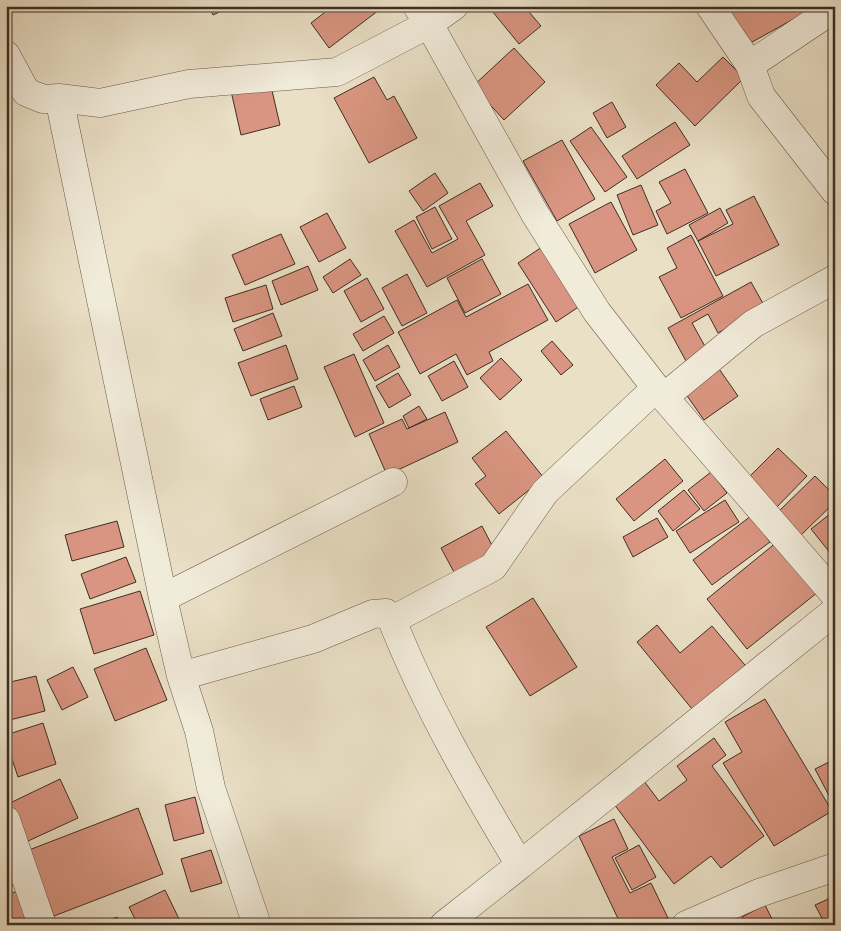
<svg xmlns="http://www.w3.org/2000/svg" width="841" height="931" viewBox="0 0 841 931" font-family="Cardo,serif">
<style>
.building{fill:#d99581;stroke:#3f2e23}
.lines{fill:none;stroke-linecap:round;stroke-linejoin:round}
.minor-casing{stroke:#6a5a4c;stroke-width:29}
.minor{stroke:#f1ebda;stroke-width:28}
</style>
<rect width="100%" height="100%" fill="#eae0c6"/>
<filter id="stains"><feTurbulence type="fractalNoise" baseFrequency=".004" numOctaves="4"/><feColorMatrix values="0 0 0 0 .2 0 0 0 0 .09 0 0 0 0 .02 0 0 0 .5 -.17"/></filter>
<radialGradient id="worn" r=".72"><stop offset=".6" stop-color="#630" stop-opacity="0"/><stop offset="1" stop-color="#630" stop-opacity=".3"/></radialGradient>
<path class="building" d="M 209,6 L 232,6 L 213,15 Z
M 333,6 L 383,6 L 383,7 L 329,48 L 311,23 Z
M 488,6 L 524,6 L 541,26 L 519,44 Z
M 730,6 L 817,6 L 745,46 L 725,9 Z
M 514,48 L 545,82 L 504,120 L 473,86 Z
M 723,57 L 744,78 L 695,126 L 656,85 L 679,63 L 697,82 Z
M 374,77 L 387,100 L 394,96 L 417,138 L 369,163 L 334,98 Z
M 270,82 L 280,125 L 241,135 L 231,91 Z
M 612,102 L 626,127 L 607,138 L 593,113 Z
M 675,122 L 690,145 L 637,179 L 622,156 Z
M 591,127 L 627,177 L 605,192 L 570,141 Z
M 562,140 L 595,199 L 557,221 L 523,161 Z
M 685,169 L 708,213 L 667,234 L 656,211 L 671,203 L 659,182 Z
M 435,173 L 448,193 L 423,211 L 409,191 Z
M 480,183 L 493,206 L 466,221 L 485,255 L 427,287 L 395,231 L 414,220 L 432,253 L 458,239 L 439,206 Z
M 641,185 L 658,225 L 633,235 L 617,195 Z
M 754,196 L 779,245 L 716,276 L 698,241 L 733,224 L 726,210 Z
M 611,202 L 637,250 L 595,273 L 569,224 Z
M 435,207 L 452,239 L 432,249 L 416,217 Z
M 720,208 L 728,223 L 698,241 L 689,225 Z
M 327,213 L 346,248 L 319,262 L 300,227 Z
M 281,234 L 295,264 L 245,285 L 232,255 Z
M 691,235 L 723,296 L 681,318 L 659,277 L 677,268 L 667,248 Z
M 542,247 L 580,306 L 556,322 L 518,263 Z
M 350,259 L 361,275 L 333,293 L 323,277 Z
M 482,259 L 501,294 L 465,313 L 447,278 Z
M 308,266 L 318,290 L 281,305 L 272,281 Z
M 407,274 L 427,313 L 402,326 L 382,288 Z
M 367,278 L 384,309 L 361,322 L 344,291 Z
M 751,282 L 765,307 L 718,333 L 708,314 L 692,323 L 707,350 L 686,361 L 668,328 Z
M 528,284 L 548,320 L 489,352 L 493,361 L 467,375 L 456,354 L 420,374 L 398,332 L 457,300 L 466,317 Z
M 266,285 L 273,309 L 233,322 L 225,298 Z
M 273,313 L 282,336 L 243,351 L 234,329 Z
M 384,316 L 394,333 L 363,351 L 353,334 Z
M 552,341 L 573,365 L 561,375 L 541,351 Z
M 286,345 L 298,379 L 251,396 L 238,363 Z
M 388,345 L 400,367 L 375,381 L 363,360 Z
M 354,354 L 384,423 L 355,437 L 324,367 Z
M 501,358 L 522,380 L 500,400 L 480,378 Z
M 454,361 L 468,387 L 442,401 L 428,376 Z
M 717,366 L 738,396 L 704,420 L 683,390 Z
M 398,373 L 411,395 L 389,408 L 376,386 Z
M 294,386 L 302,407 L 268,420 L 260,399 Z
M 419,406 L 427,419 L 409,428 L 403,416 Z
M 445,412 L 458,442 L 387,475 L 369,434 L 402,419 L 407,429 Z
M 506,431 L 544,478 L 499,514 L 475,484 L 486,476 L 472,458 Z
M 778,448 L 807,476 L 775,509 L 746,480 Z
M 665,459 L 683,481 L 634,521 L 616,499 Z
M 711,472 L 727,493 L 704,511 L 688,490 Z
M 815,476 L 835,496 L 835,502 L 801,535 L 778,512 Z
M 684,490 L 700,509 L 673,531 L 658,511 Z
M 725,500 L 739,522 L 690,553 L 676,531 Z
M 835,510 L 835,559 L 811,529 Z
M 751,516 L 770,542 L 712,585 L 693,560 Z
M 657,518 L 668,537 L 633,557 L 623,537 Z
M 117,521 L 124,547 L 72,561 L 65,535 Z
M 482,526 L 496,553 L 455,574 L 441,548 Z
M 777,542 L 818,592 L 747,649 L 707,599 Z
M 126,557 L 136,582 L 90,599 L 81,574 Z
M 140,591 L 154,635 L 94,654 L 80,609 Z
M 533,598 L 577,667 L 530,696 L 486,627 Z
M 657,625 L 680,653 L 712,626 L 750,671 L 697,715 L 637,642 Z
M 146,648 L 167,700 L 115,721 L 94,669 Z
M 73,667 L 88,697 L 62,710 L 47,680 Z
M 36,676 L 45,711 L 6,721 L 6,683 Z
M 765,699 L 832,811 L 774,846 L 723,763 L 742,752 L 725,722 Z
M 43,723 L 56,764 L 18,777 L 6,741 L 6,735 Z
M 714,738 L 726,755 L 712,766 L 764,836 L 721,868 L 711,856 L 674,884 L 614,804 L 644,781 L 659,801 L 687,780 L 677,766 Z
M 835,759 L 835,807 L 815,769 Z
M 60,779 L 78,818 L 28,841 L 10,803 Z
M 195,797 L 204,833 L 174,841 L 165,805 Z
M 138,808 L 163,874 L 54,916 L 29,850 Z
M 614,819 L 628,849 L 612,857 L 630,893 L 651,883 L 668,918 L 653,925 L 621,925 L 579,836 Z
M 639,845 L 656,877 L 632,890 L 615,858 Z
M 211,850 L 222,883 L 191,892 L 181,859 Z
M 12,864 L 18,884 L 6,888 L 6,866 Z
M 21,890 L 30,920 L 15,925 L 6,925 L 6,895 Z
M 165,890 L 181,923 L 177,925 L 138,925 L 129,907 Z
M 835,896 L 835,925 L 813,925 L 823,920 L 815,905 Z
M 765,905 L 775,925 L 745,925 L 742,917 Z
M 117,917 L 120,925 L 100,925 Z"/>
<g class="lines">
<g class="minor-casing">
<path id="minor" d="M 417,6 L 429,24 L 535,214 L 597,312 L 656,388 L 835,595
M 710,6 L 750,65 L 835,8
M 6,55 L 26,92 L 43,99 L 59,98 L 163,598 L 181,676 L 199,731 L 211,788 L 257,925
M 750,65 L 761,96 L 835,191
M 59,98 L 100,103 L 189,84 L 337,72 L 429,24 L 454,6
M 664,397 L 753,324 L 835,279
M 163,598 L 393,482
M 181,676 L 313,639 L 373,614 L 386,613 L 392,620
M 6,820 L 42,925
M 520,865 L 835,611
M 444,925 L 520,865 C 473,787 426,706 392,620 L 493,567 L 545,492 L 656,388
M 686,925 L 759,893 L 835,867"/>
</g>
<use href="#minor" class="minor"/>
</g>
<rect width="841" height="931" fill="none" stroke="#eae0c6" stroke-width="25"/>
<rect x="8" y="8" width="826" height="916" fill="none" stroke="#3f2e23" stroke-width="2.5"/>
<rect x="12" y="12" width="816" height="906" fill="none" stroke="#3f2e23"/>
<rect width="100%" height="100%" filter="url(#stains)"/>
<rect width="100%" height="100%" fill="url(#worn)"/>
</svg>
